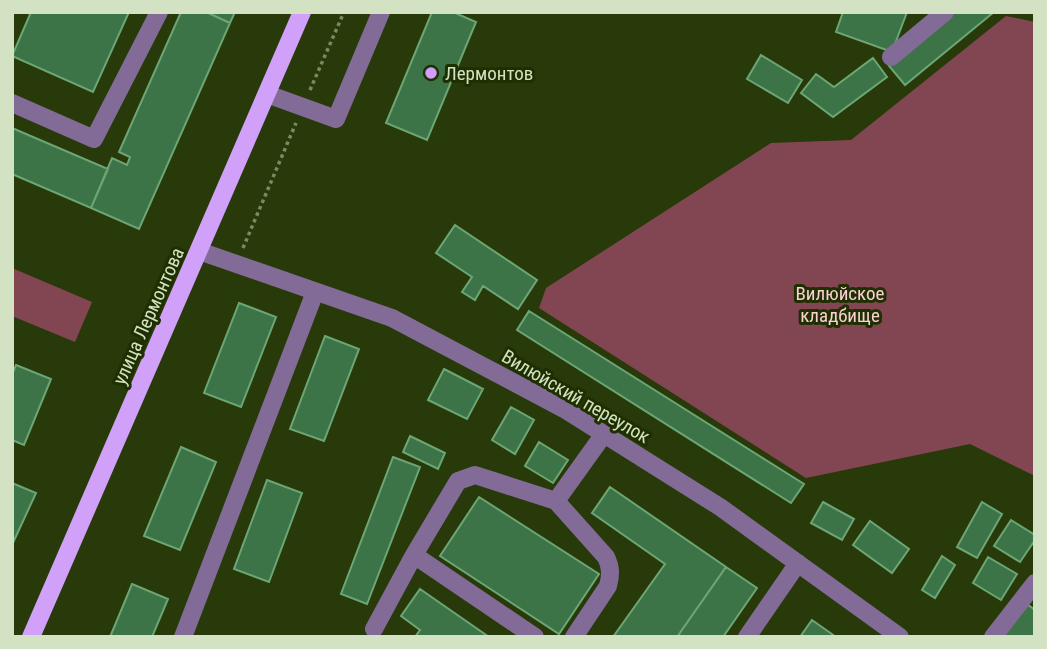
<svg xmlns="http://www.w3.org/2000/svg" width="1047" height="649" viewBox="0 0 1047 649" font-family="'Roboto Condensed',sans-serif">
<style>
.green{fill:#824652}
.building{fill:#3d7447;stroke:#6da675;stroke-width:2}
.lines{fill:none;stroke-linecap:round;stroke-linejoin:round}
.path{stroke:#7a8b62;stroke-width:3.5;stroke-dasharray:3.5 3.5;stroke-linecap:butt}
.minor{stroke:#826b96;stroke-width:18}
.major{stroke:#d1a1fa;stroke-width:18}
.poi-dot{fill:#d19dfe;stroke:#1e2f00;stroke-width:2.5}
.labels{text-anchor:middle;stroke-width:6;stroke-linejoin:round;paint-order:stroke}
.poi-label{font-size:19px;fill:#d3e2c2;stroke:#1e2f00;text-anchor:start}
.park-label{font-size:19px;fill:#fbcfd6;stroke:#1e2f00}
.street-label{font-size:19px;fill:#d3e2c2;stroke:#1e2f00}
</style>
<rect width="100%" height="100%" fill="#283a09"/>
<path class="green" d="M 1006,16 L 1035,22 L 1035,476 L 970,444 L 806,478 L 539,308 L 546,288 L 771,143 L 851,140 Z
M 12,268 L 92,302 L 75,342 L 12,316 Z"/>
<path class="building" d="M 31,12 L 129,12 L 93,92 L 12,56 Z
M 181,12 L 206,12 L 230,23 L 139,229 L 91,208 L 112,158 L 127,165 L 130,157 L 119,152 Z
M 206,12 L 235,12 L 230,23 Z
M 432,12 L 453,12 L 476,22 L 427,140 L 386,123 Z
M 843,12 L 907,12 L 892,52 L 836,32 Z
M 954,12 L 994,12 L 905,85 L 889,66 Z
M 761,55 L 802,80 L 788,103 L 747,79 Z
M 873,58 L 887,77 L 833,117 L 801,93 L 816,74 L 834,87 Z
M 12,128 L 108,169 L 91,208 L 12,174 Z
M 455,225 L 537,280 L 518,309 L 483,286 L 475,300 L 462,292 L 472,277 L 436,253 Z
M 239,303 L 276,317 L 241,407 L 204,393 Z
M 529,311 L 804,484 L 791,503 L 517,330 Z
M 325,336 L 359,349 L 324,441 L 290,429 Z
M 16,365 L 51,379 L 24,445 L 12,440 L 12,375 Z
M 444,369 L 483,389 L 467,419 L 428,400 Z
M 511,407 L 534,420 L 515,454 L 492,440 Z
M 410,436 L 445,453 L 438,469 L 403,452 Z
M 539,442 L 568,460 L 553,483 L 525,466 Z
M 181,447 L 216,462 L 180,550 L 144,536 Z
M 393,457 L 420,467 L 367,604 L 341,594 Z
M 267,480 L 302,493 L 269,582 L 234,569 Z
M 12,483 L 36,493 L 12,545 Z
M 610,487 L 726,567 L 677,637 L 613,637 L 665,564 L 592,513 Z
M 479,497 L 599,574 L 559,634 L 440,556 Z
M 823,502 L 854,519 L 842,540 L 811,523 Z
M 982,502 L 1002,514 L 977,558 L 957,547 Z
M 1011,520 L 1035,535 L 1035,540 L 1020,562 L 994,546 Z
M 870,521 L 909,549 L 892,573 L 853,545 Z
M 942,556 L 955,565 L 935,598 L 922,590 Z
M 988,557 L 1017,574 L 1001,600 L 973,583 Z
M 726,567 L 757,588 L 723,637 L 677,637 Z
M 132,584 L 168,599 L 152,637 L 110,637 Z
M 420,589 L 489,637 L 415,637 L 420,630 L 401,616 Z
M 1024,602 L 1035,610 L 1035,637 L 1008,637 L 1002,633 Z
M 812,620 L 836,637 L 800,637 Z"/>
<g class="lines">
<path class="path" d="M 310,90 L 344,12
M 243,248 L 296,123"/>
<path class="minor" d="M 891,57 L 945,12
M 267,94 L 336,119 L 381,12
M 12,103 L 94,139 L 159,12
M 199,251 L 392,318 L 564,409 L 720,507 L 900,637
M 414,555 L 458,481 L 475,475 L 556,501
M 374,629 L 414,555 L 535,637
M 183,637 L 315,292
M 574,637 L 608,586 C 611,575 611,567 606,557 L 556,501 L 604,434
M 747,637 L 798,563
M 993,637 L 1035,583"/>
<path class="major" d="M 31,637 L 302,12"/>
</g>
<circle class="poi-dot" cx="431" cy="73" r="7"/>
<g class="labels">
<g class="poi-label">
<text x="445" y="80">Лермонтов</text>
</g>
<g class="park-label">
<text x="840" y="300">Вилюйское<tspan x="840" dy="22">кладбище</tspan></text>
</g>
<g class="street-label">
<text transform="translate(148 316) rotate(-66)" y="7">улица Лермонтова</text>
<text transform="translate(576 396) rotate(30)" y="7">Вилюйский переулок</text>
</g>
</g>
<rect width="1047" height="649" fill="none" stroke="#d3e2c2" stroke-width="28"/>
</svg>
